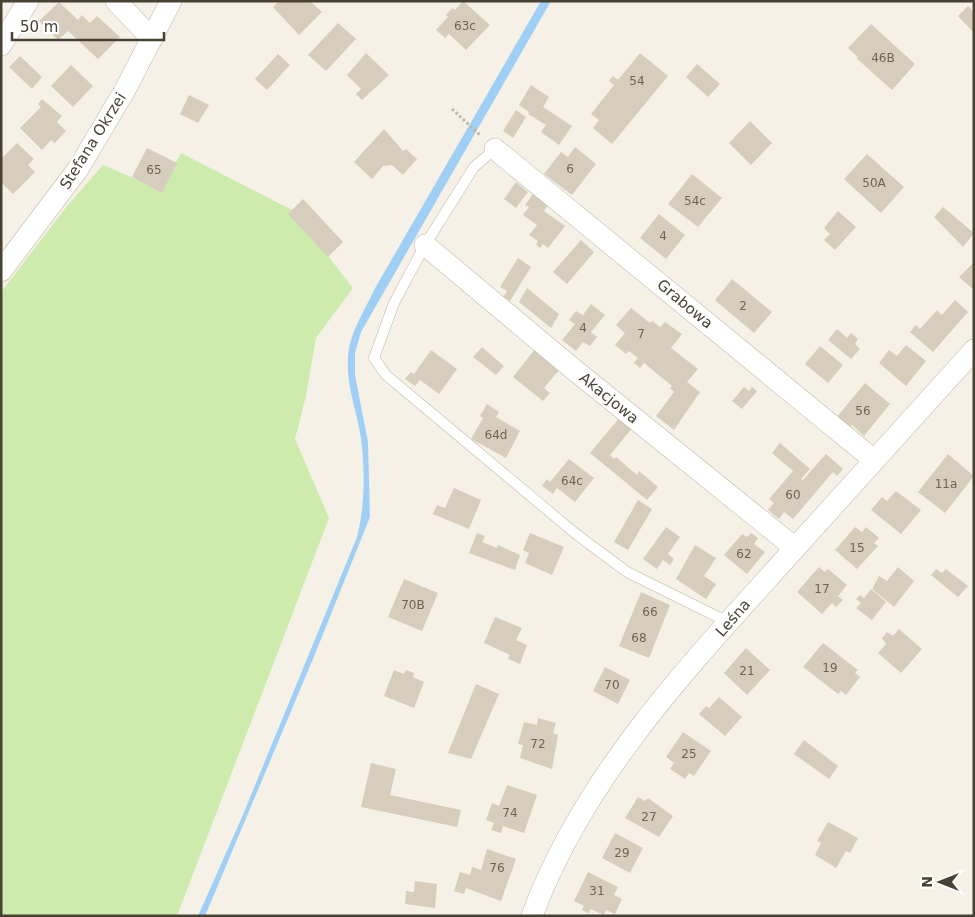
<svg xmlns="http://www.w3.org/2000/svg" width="975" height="917" viewBox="0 0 975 917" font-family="'DejaVu Sans',sans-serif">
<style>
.green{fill:#cdebad}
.water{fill:#a0cff5}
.building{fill:#d7cdbc}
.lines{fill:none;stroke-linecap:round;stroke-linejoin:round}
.lane-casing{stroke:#c1b9a9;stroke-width:11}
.street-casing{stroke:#c1b9a9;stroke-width:22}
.path{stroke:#c4b699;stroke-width:3;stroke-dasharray:2.5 2.5;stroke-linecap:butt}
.lane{stroke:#fff;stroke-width:10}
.street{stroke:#fff;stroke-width:21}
.labels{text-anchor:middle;stroke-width:5;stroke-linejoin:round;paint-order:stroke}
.number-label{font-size:12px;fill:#6c6557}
.street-label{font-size:15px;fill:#484235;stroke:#fff}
</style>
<rect width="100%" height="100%" fill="#f5f1e7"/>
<path class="green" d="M 181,153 L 292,210 L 353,288 L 316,338 L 306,396 L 295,439 L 329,518 L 177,916 L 1,916 L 1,292 L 67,206 L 103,165 L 161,190 Z"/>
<path class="water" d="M 541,1 L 551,1 L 361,332 L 355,353 L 355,375 L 368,442 L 370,517 L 315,654 L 205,916 L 198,916 L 242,817 L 357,537 C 365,505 365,471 361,438 C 357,411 346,386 348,358 C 349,334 364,312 374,290 Z"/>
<path class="building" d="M 279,1 L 310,1 L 322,12 L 299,35 L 273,7 Z
M 463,1 L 490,25 L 466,50 L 449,34 L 445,38 L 436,30 L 448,17 L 446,15 L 452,8 L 455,10 Z
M 59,2 L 78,20 L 82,15 L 90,23 L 97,16 L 120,37 L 98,59 L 68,31 L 58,40 L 39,21 Z
M 968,6 L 974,12 L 974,33 L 958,16 Z
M 338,23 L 356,39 L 326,71 L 308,55 Z
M 871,24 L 915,64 L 892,90 L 856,58 L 858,57 L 848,48 Z
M 366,53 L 389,75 L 362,100 L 356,94 L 361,89 L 347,75 Z
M 640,53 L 668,76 L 612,144 L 593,128 L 599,120 L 591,114 L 614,85 L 609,81 L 613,76 L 618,80 Z
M 278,54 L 290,65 L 267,90 L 255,79 Z
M 20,56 L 42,77 L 32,89 L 9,67 Z
M 697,64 L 720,84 L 708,97 L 686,77 Z
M 71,65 L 93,86 L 73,107 L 51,86 Z
M 531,85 L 549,97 L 543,107 L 572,126 L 559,145 L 541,132 L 546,125 L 528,114 L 529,112 L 519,105 Z
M 189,95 L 209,105 L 198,123 L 180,114 Z
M 42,99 L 62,116 L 57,122 L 66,131 L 55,143 L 51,140 L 42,150 L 20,128 L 41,107 L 38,104 Z
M 516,110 L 526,117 L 513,138 L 503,131 Z
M 750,121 L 772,143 L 751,165 L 729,143 Z
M 384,129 L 403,151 L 406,149 L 417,159 L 403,175 L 392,165 L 383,166 L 372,179 L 354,162 Z
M 17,143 L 34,159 L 28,165 L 35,172 L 13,194 L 1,182 L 1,159 Z
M 575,147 L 596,164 L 572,195 L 544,174 L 561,152 L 568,157 Z
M 147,148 L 177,163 L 162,193 L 132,177 Z
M 867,154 L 904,187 L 881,213 L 844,179 Z
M 692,174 L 722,198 L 698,227 L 668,204 Z
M 516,182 L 528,192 L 516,208 L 504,199 Z
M 533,194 L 548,205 L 544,211 L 565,226 L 548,248 L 543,244 L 540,248 L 536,245 L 538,241 L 529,235 L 537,225 L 523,215 L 529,207 L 525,205 Z
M 303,199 L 343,242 L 328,257 L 288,214 Z
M 943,207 L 974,233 L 963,247 L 934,217 Z
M 838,211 L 856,227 L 835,250 L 824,240 L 830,234 L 824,228 Z
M 659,214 L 685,235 L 666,259 L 640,238 Z
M 581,240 L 594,252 L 567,284 L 553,272 Z
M 518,258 L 531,267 L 510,301 L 503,297 L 507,291 L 500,287 Z
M 974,262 L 974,290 L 959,277 Z
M 732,279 L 772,312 L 754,333 L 715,300 Z
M 527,288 L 559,314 L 551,328 L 519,302 Z
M 955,300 L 968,312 L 933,352 L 910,332 L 916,325 L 920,329 L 937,310 L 942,315 Z
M 591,304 L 605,315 L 591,332 L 597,337 L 590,346 L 583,342 L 576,351 L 562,340 L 575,324 L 569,320 L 576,311 L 583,315 Z
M 631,308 L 650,323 L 652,321 L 660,327 L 665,322 L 682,334 L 671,348 L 698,369 L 687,382 L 700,392 L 674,430 L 656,416 L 674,392 L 670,388 L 672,386 L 644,363 L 640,368 L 634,363 L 638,358 L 629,351 L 626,354 L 615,345 L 625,333 L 616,325 Z
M 837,329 L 847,338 L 851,333 L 858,339 L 855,344 L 860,349 L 851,359 L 828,340 Z
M 906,345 L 926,361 L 906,386 L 879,363 L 889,350 L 897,356 Z
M 820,346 L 843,365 L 828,383 L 805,364 Z
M 482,347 L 504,366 L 496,375 L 473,357 Z
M 535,349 L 560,369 L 544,388 L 550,393 L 543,401 L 513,377 Z
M 431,350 L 457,369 L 439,394 L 420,380 L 415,386 L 405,379 L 411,372 L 414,374 Z
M 865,383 L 890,404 L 864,436 L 852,425 L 848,429 L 836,418 Z
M 744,387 L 749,391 L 752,387 L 757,391 L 742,409 L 732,401 Z
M 487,404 L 499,412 L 496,417 L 520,431 L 506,458 L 471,439 L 483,418 L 480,416 Z
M 620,417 L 633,427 L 610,455 L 614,459 L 616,457 L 637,475 L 639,471 L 658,487 L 647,500 L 590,453 Z
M 780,443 L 810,469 L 801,479 L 803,480 L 826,454 L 843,469 L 837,476 L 833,472 L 793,519 L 784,512 L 779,519 L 768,510 L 774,503 L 769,499 L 793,471 L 772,453 Z
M 948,454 L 974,476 L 945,513 L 918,492 Z
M 569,459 L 594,478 L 575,502 L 557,488 L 553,494 L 542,486 L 547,479 L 550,482 Z
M 454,488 L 481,500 L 469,529 L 433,514 L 437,505 L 445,508 Z
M 896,491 L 921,510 L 901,534 L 871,510 L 882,497 L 887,501 Z
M 638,500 L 652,509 L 628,550 L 614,542 Z
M 666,527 L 680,537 L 668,554 L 674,559 L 670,565 L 663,560 L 657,569 L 643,559 Z
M 855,527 L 862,532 L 866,527 L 879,538 L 874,543 L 878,546 L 857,569 L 835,550 Z
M 477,533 L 485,536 L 482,542 L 497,548 L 498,545 L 520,555 L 515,570 L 469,553 Z
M 530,533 L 564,547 L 552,575 L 525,563 L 529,553 L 523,550 Z
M 751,533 L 758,538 L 754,544 L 765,552 L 747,574 L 724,555 L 742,534 L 747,537 Z
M 695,545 L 716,558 L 704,576 L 716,584 L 706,599 L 676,579 Z
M 819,567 L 825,572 L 828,569 L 847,585 L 838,596 L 843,600 L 836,607 L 832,603 L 822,614 L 797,592 Z
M 898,567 L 914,581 L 894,607 L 872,589 L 879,576 L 887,581 Z
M 936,569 L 942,573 L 946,569 L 968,586 L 958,597 L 931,575 Z
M 404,579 L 438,593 L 422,631 L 388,617 Z
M 871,589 L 886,602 L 872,620 L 856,608 L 861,603 L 856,599 L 860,595 L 864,598 Z
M 641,592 L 670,605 L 649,658 L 619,646 Z
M 495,617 L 522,628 L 516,640 L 527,645 L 520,664 L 508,659 L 510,655 L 484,643 Z
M 899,629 L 922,649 L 901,673 L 878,653 L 886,644 L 882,638 L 887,632 L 893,636 Z
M 823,643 L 858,670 L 855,673 L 860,677 L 846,695 L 841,691 L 838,694 L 803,667 Z
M 746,648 L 770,670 L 747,695 L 724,673 Z
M 605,667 L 630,680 L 618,704 L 593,691 Z
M 394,670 L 404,674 L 406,670 L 414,673 L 413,677 L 424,682 L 414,708 L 384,696 Z
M 476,684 L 499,694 L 471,759 L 448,753 Z
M 719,697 L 742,717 L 725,736 L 699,714 L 706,706 L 709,708 Z
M 538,718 L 556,723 L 553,733 L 558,735 L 552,769 L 520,758 L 523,745 L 518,744 L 524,722 L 537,725 Z
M 683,732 L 711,751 L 694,776 L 689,773 L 685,779 L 670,769 L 674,763 L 666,757 Z
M 804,740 L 838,766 L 829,779 L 794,754 Z
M 371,763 L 396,769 L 390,795 L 461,810 L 457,827 L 361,807 Z
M 507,785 L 537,795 L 524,833 L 503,826 L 501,833 L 491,830 L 494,823 L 486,820 L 492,803 L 499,806 Z
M 638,797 L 645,801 L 648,798 L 673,816 L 659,837 L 625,818 Z
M 828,822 L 858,838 L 850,853 L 846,851 L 836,868 L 815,855 L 821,843 L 817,841 Z
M 615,833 L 643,848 L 630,873 L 602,858 Z
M 487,849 L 516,859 L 501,901 L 466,888 L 464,894 L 454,891 L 460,872 L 470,875 L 472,867 L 481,870 Z
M 588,872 L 618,887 L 614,895 L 622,899 L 615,914 L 606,910 L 604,915 L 591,909 L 588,913 L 582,910 L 584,906 L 574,901 Z
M 415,881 L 437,884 L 435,908 L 405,904 L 406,891 L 414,892 Z"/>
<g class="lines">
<g class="lane-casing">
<path id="lane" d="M 495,149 L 474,167 L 425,245 L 394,303 L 374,358 L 386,375 L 576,534 L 627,572 L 728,622"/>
</g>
<g class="street-casing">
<path id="street" d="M 116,1 L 152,39
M 1,45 L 28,1
M 495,149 L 874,460
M 425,245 L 572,368 L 795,548
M 1,271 L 78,169 L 125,90 L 171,1
M 532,916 C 582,780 684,671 779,566 C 844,494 909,422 974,350"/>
</g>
<path class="path" d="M 452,109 L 480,135"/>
<use href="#lane" class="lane"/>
<use href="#street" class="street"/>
</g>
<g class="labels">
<g class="number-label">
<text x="465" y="30">63c</text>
<text x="883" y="62">46B</text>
<text x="637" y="85">54</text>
<text x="570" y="173">6</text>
<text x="154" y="174">65</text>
<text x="874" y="187">50A</text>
<text x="695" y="205">54c</text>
<text x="663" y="240">4</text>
<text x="743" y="310">2</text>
<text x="583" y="332">4</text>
<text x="641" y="338">7</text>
<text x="863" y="415">56</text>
<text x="496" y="439">64d</text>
<text x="572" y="485">64c</text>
<text x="946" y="488">11a</text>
<text x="793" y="499">60</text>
<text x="857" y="552">15</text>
<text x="744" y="558">62</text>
<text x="822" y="593">17</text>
<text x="413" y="609">70B</text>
<text x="650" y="616">66</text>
<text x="639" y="642">68</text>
<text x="830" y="672">19</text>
<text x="747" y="675">21</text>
<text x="612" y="689">70</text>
<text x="538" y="748">72</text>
<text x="689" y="758">25</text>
<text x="510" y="817">74</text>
<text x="649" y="821">27</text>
<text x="622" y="857">29</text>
<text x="497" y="872">76</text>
<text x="597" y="895">31</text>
</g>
<g class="street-label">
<text transform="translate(93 141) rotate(-58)" y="5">Stefana Okrzei</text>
<text transform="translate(685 304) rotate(40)" y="5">Grabowa</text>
<text transform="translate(609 398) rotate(39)" y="5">Akacjowa</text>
<text transform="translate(733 618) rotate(-49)" y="5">Leśna</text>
</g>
</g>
<rect width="975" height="917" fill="none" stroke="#484235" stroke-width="5"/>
<g transform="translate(940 882) rotate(270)" stroke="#ffffff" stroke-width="4" paint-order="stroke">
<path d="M0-4L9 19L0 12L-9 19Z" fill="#484235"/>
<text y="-8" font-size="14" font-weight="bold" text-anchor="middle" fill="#484235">N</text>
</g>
<path d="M12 32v8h152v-8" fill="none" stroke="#484235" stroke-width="2.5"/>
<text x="20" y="32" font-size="15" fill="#484235" stroke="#ffffff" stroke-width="4" paint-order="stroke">50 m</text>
</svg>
